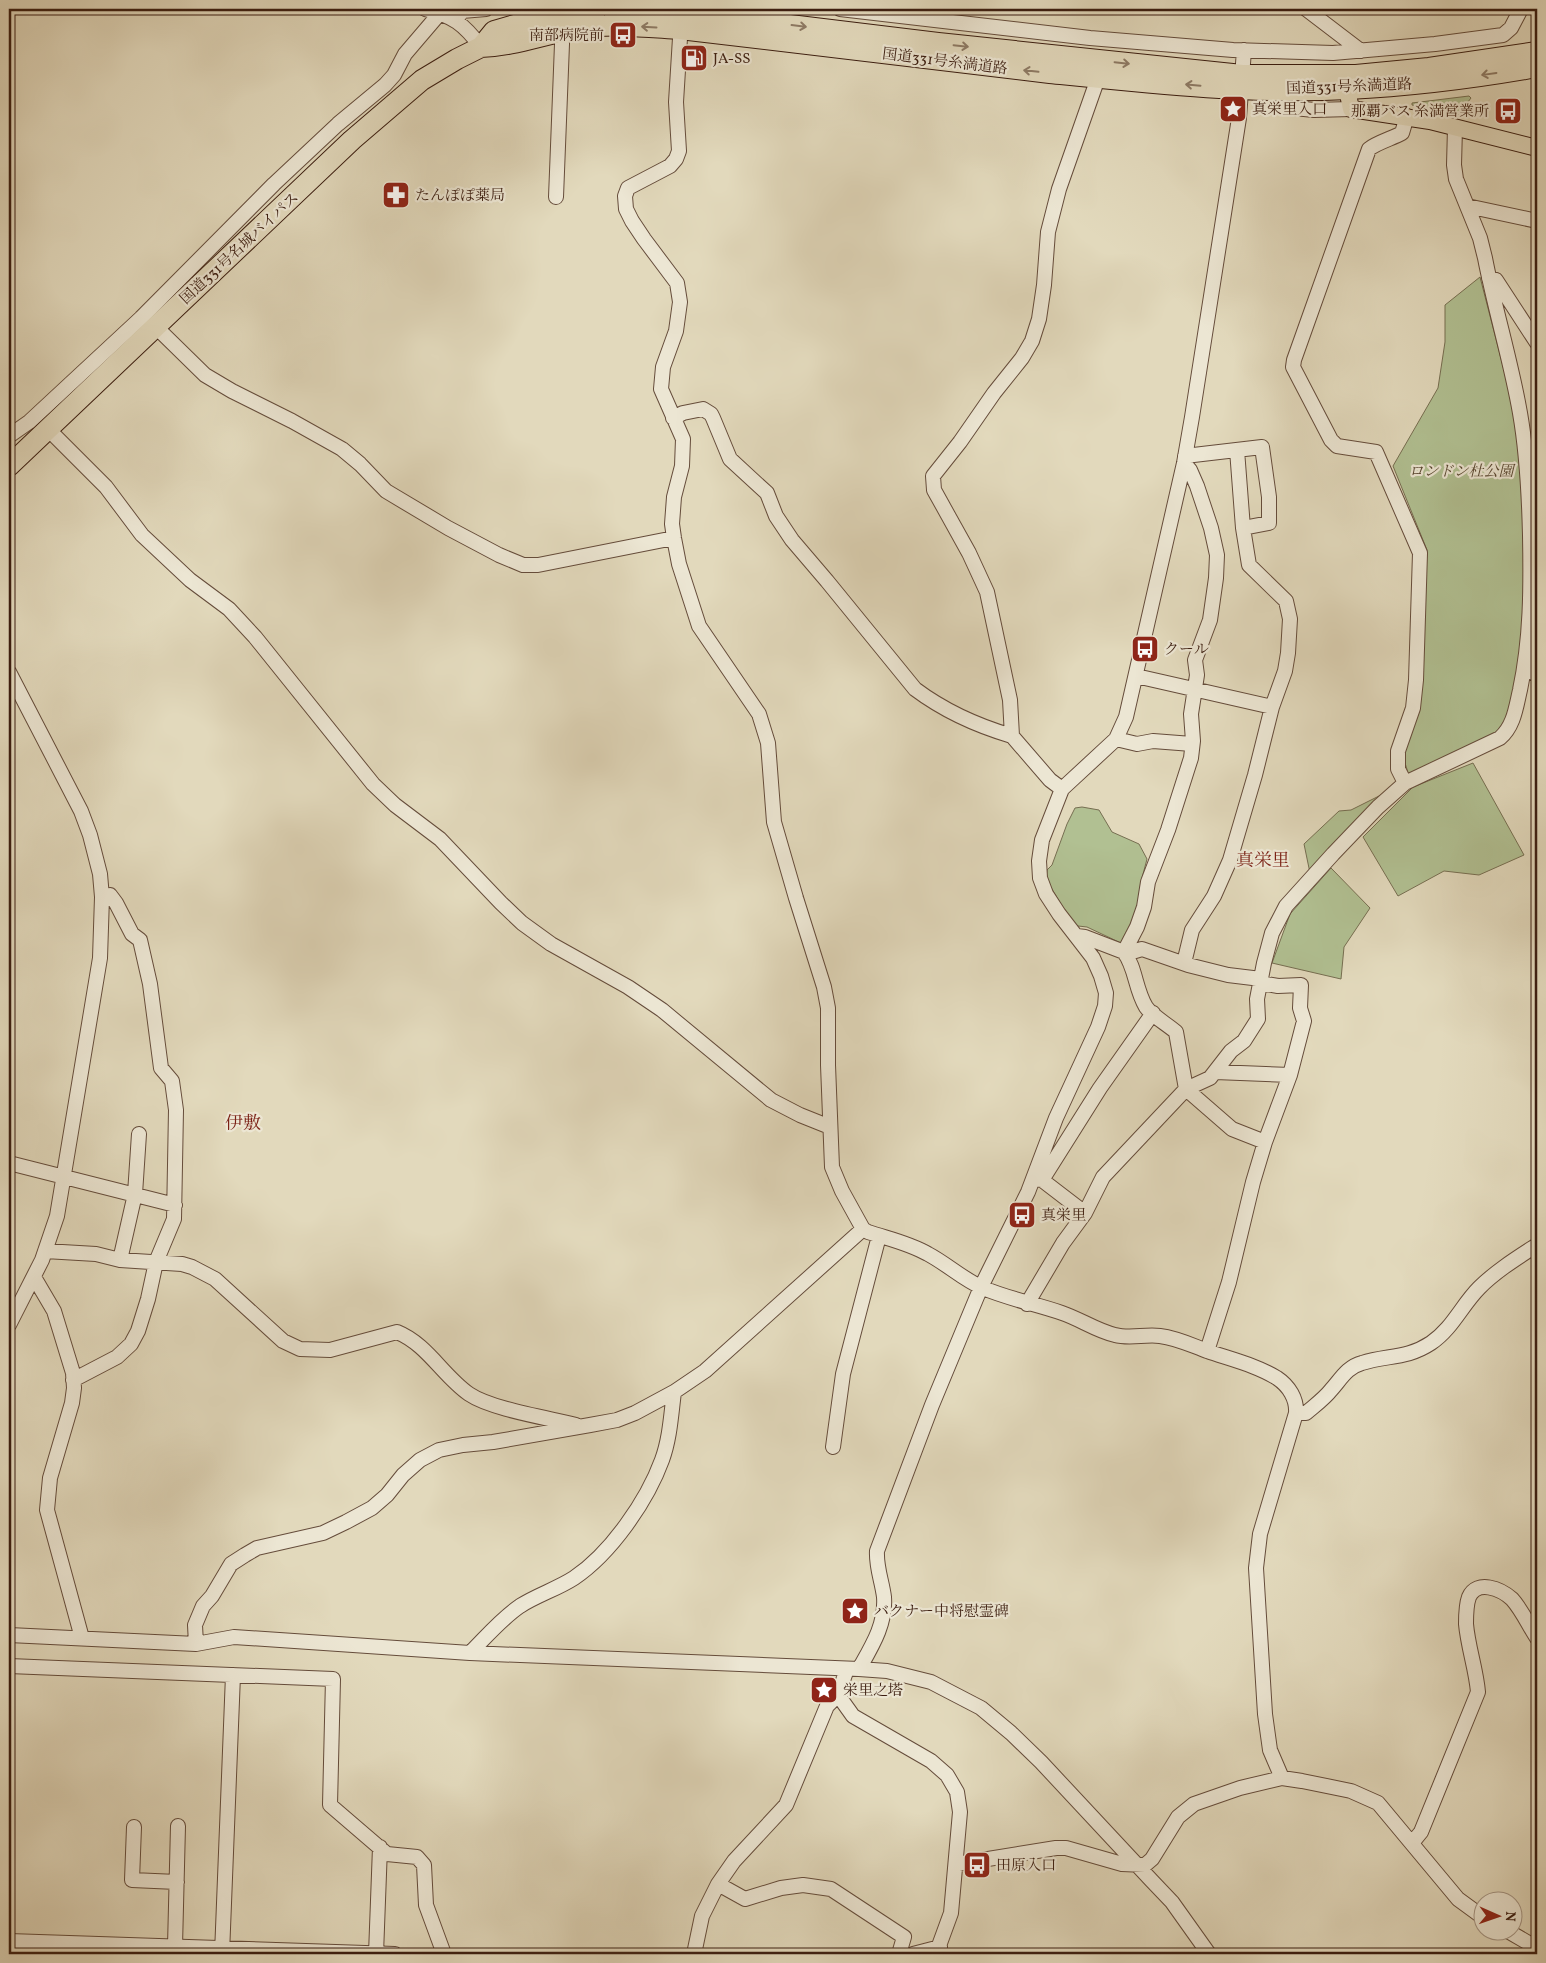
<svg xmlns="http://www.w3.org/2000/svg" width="1546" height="1963" viewBox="0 0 1546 1963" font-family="Vollkorn,'Noto Serif JP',serif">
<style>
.green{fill:#b1c092;stroke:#766e51}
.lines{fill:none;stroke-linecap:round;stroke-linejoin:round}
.minor-casing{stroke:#654c3b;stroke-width:16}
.major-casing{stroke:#3b1d10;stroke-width:18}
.highway-casing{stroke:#3b1d10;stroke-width:22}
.minor{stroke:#ece6d3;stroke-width:14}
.major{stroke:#e2d9bc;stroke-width:16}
.highway{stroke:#e2d9bc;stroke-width:20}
.oneway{stroke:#8e7b66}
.labels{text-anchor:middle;stroke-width:4.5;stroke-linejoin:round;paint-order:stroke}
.poi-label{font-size:15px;fill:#3b1d10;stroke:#ece6d3;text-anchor:start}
.street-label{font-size:15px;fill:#3b1d10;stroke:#ece6d3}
.park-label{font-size:15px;font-style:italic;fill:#584630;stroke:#ece6d3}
.quarter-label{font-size:18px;fill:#7a1f14;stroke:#ece6d3}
</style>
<rect width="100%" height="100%" fill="#e2d9bc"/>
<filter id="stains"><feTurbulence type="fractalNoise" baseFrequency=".004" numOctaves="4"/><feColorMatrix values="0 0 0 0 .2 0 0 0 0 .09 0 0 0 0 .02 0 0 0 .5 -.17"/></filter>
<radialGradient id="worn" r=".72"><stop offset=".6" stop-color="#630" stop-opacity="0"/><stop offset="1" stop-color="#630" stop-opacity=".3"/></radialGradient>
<path class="green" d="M 1469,96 L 1471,98 L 1458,115 L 1412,105 L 1412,103 Z
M 1480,277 L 1515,413 L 1525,495 L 1527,630 L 1505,730 L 1409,776 L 1402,753 L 1418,711 L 1427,550 L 1393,466 L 1438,388 L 1445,342 L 1445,305 Z
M 1473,763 L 1524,855 L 1479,875 L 1444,871 L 1398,896 L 1363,837 L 1413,787 Z
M 1381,795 L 1310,873 L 1304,844 L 1339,811 L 1351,810 Z
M 1082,807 L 1099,810 L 1112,832 L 1139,844 L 1147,859 L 1142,878 L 1141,906 L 1123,944 L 1087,927 L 1078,926 L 1071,921 L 1046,879 L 1047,870 L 1052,865 L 1067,824 L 1075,808 Z
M 1331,868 L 1370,908 L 1344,947 L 1341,979 L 1272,963 L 1290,914 Z"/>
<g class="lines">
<g class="minor-casing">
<path id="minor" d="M 425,9 C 453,16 464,24 481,47
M 840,9 L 1090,38 L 1233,50 L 1333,53 L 1435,44 L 1503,35 L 1511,28 L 1521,9
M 1306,9 L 1361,51
M 456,20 L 462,11 L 486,9
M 681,22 L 676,102 L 679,151 L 676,159 L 670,166 L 628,188 L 625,196 L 626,209 L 632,221 L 644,239 L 677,283 L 680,302 L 676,331 L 663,367 L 661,389 L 683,439 L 682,466 L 674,497 L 672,524 L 674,538 L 679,564 L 699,626 L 759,714 L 768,743 L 774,822 L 796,898 L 824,987 L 828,1008 L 828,1065 L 832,1167 L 842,1191 L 863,1229 L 868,1232 C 889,1239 909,1243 928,1254 C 947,1264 964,1280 983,1288 C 1009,1299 1036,1304 1062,1313 C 1080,1319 1097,1331 1115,1335 C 1130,1339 1145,1334 1160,1336 C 1177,1338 1191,1345 1207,1351 C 1230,1359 1256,1365 1277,1378 C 1289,1386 1297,1399 1296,1413 L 1260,1534 L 1256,1568 L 1265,1714 L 1270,1750 L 1282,1778
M 1284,107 L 1314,110 L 1351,109
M 556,197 L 562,44 L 561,23
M 1467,206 L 1537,221
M 1489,278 L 1496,280 L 1537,343
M 156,327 L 205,375 L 232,391 L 292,421 L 342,449 L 360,464 L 386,491 L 448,528 L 499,555 L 523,565 L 538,565 L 674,538
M 673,418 L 683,413 L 703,409 L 711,414 L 713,418 L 730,459 L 767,493 L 776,516 L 792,540 L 827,581 L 915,689 C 943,710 978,726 1012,736
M 48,429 L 106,487 L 142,535 L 190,580 L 229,609 L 255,637 L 373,784 L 395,805 L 440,839 L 501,903 L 522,923 L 551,944 L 628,987 L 662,1010 L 771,1100 L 800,1115 L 830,1127
M 9,436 L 29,422 L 141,318 L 274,184 L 338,124 L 385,85 L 394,75 L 405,54 L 440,13
M 1185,456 L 1262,447 L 1269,497 L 1269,523 L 1243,528
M 1524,670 L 1537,674
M 9,672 L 81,811 L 90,835 L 100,874 L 102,897 L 100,958 L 57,1216 L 42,1260 L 9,1325
M 1136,676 L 1272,707
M 1116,739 L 1137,744 L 1153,741 L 1192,744
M 1405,783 L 1398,769 L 1398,751 L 1413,708 L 1416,680 L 1420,553 L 1376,452 L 1337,446 L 1331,440 L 1293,367 L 1294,360 L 1369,149 C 1376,143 1393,138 1402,133 L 1407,116
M 1062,789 L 1050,780 L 1012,736 L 1010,700 L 987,592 L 969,553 L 934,490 L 933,476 L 960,442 L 994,393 L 1022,358 L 1032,341 L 1039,319 L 1044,285 L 1048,232 L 1059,189 L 1098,78
M 1077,936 L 1085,937 L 1124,952 L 1132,952 L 1142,949 L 1188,965 L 1228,975 L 1261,979
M 1124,952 L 1137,927 L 1144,907 L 1148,882 L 1168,830 L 1191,758 L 1193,741 L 1191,714 L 1197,675 L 1195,660 L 1210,620 L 1216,578 L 1217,555 L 1211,528 L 1197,486 L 1190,470 L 1184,463
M 1124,952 C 1136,968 1135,989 1146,1007 C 1152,1016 1167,1024 1176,1032 L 1186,1089 L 1232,1129 L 1265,1142
M 1184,963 L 1192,930 L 1214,896 L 1230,860 L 1255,775 L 1272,707 L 1285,671 L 1288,653 L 1290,619 L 1286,601 L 1249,565 L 1243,528 L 1237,450
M 1215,1072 L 1290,1075
M 9,1163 L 175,1205
M 1033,1179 L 1042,1180 L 1100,1088 L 1153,1013
M 1042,1180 L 1085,1213
M 45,1251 L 96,1254 L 120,1260 L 182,1264 L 192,1267 L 215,1279 L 283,1341 L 300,1349 L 330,1350 L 397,1332 C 427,1344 443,1376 469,1394 C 491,1409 548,1418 576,1425
M 120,1260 L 135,1194 L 139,1134
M 34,1277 L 54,1311 L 73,1373 L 74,1388 L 72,1403 L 50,1478 L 47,1510 L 82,1638
M 1027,1304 L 1063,1243 L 1085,1213 L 1103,1177 L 1186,1089 L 1210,1078 L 1231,1051 L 1244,1041 L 1258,1019 L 1257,999 L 1264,963 L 1272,933 L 1286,906 L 1333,854 L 1378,807 L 1405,783 L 1500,738 C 1514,726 1516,707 1520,690 C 1531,638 1531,588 1530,535 C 1529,494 1527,453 1520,413 C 1511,361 1495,310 1485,258 L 1480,238 L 1456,179 L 1454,165 L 1455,128
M 1207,1351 L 1229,1282 L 1253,1182 L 1265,1142 L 1290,1075 L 1304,1021 L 1300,1008 L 1301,985 L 1278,986 L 1260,983
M 73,1380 L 117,1357 L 131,1344 L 138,1331 L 148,1299 L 156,1262 L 174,1219 L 176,1110 L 172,1081 L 161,1068 L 150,984 L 140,940 L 132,934 L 116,903 L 110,895 L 102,897
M 1296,1413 L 1306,1413 C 1314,1406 1324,1399 1331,1390 C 1341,1379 1347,1367 1362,1363 C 1387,1355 1407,1359 1431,1343 C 1452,1329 1462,1305 1479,1288 C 1496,1271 1517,1258 1537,1245
M 833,1447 L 843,1374 L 879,1236
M 9,1635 L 196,1644 L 234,1637 L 470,1653 L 859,1669 L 887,1671 L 931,1682 L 981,1708 L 1011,1733 L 1041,1762 L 1152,1881 L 1172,1902 L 1209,1954
M 196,1644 L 195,1625 L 203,1606 L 212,1596 L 231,1564 L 245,1555 L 257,1548 L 323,1533 L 346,1522 L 372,1508 L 387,1495 L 403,1475 L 420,1460 L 439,1450 L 463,1445 L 493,1442 L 590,1425 L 617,1420 L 635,1413 L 674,1392 L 705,1371 L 863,1229
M 470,1653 C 486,1637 501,1619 520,1606 C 537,1595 557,1589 574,1578 C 611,1553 647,1501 662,1460 C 670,1438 671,1415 674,1392
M 9,1666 L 333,1679 L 330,1805 L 387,1854 L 417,1857 L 424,1865 L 426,1905 L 444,1954
M 859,1669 C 872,1646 886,1624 884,1597 C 882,1581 876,1567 877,1551 L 932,1405 L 981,1287 L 1028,1192 L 1056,1118 L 1098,1027 L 1105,1006 L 1106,993 L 1101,976 L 1093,958 L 1059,914 L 1046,894 L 1040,878 L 1039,861 L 1042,840 L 1062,789 L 1116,739 L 1126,717 L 1184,463 L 1192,417 L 1239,118 L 1244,50
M 838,1695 L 853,1716 L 931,1761 L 947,1775 L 957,1792 L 960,1812 L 951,1913 L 936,1954
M 134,1827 L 132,1880 L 177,1882
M 1412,1843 L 1421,1832 L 1478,1692 C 1476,1669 1468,1647 1466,1624 C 1466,1616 1466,1605 1469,1597 C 1477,1579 1501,1589 1512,1599 C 1522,1610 1529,1626 1537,1638
M 957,1864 L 1056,1848 L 1066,1848 L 1122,1864 L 1145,1865 L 1152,1859 L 1178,1817 L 1194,1804 L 1240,1788 L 1282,1778 L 1302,1781 L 1351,1791 L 1378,1803 L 1458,1899 L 1484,1918
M 718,1884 L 745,1899 L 781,1888 L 803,1885 L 831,1889 L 904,1937 L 899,1954
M 1506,1930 L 1537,1948
M 9,1941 L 395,1954
M 175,1946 L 178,1826
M 222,1954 L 233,1675
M 376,1954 L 380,1847
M 694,1954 L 702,1916 L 718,1884 L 734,1861 L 786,1805 L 827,1706 L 838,1695 L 847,1669
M 913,1954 L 940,1947"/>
</g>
<g class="major-casing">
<path id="major" d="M 1347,89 L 1351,109 L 1430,121 L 1537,148"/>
</g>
<g class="highway-casing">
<path id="highway" d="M 612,9 L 682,12 L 938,43 L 1242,75 L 1356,75 L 1429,68 L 1537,52
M 481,47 C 515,46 546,33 580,28 C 612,23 647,27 680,29 C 804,44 927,59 1050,73 C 1149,83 1249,94 1348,89 C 1411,86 1475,78 1537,67
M 9,466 L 352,140 L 422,80 L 457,59 L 481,47 L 494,31 L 546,16 L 597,9"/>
</g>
<use href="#minor" class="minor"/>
<use href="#major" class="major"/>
<use href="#highway" class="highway"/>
</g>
<defs><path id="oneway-shaft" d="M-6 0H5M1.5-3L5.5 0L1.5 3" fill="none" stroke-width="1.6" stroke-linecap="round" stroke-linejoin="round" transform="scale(1.25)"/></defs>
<g class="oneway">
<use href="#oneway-shaft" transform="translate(799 26) rotate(7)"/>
<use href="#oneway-shaft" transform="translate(649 27) rotate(-177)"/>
<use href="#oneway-shaft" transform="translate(961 46) rotate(6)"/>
<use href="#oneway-shaft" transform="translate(1122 63) rotate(6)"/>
<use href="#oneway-shaft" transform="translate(1031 71) rotate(-174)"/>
<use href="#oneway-shaft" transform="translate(1489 74) rotate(172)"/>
<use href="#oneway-shaft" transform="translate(1193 85) rotate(-175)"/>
</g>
<defs>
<g id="bus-square" transform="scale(1.4375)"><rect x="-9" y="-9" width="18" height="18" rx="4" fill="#8f2418" stroke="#ece6d3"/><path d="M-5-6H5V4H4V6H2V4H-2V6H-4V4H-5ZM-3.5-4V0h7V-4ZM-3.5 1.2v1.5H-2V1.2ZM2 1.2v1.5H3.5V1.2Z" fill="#fff"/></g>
<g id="fuel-square" transform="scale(1.4375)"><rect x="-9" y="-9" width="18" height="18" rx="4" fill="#8f2418" stroke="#ece6d3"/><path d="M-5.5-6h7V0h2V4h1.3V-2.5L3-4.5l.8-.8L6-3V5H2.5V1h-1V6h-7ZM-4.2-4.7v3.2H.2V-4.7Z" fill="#fff"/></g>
<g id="sight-square" transform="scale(1.4375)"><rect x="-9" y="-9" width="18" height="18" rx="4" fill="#8f2418" stroke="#ece6d3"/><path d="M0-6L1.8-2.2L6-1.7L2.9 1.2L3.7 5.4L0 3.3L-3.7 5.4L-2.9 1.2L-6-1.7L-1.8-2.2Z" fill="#fff"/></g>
<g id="pharmacy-square" transform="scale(1.4375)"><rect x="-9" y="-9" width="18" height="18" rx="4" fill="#8f2418" stroke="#ece6d3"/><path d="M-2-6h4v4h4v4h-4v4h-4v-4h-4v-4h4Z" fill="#fff"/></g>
</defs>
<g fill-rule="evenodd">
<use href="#bus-square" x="623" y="35"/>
<use href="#fuel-square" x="694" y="58"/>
<use href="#sight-square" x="1233" y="109"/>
<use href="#bus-square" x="1508" y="111"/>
<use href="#pharmacy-square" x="396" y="195"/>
<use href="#bus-square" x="1145" y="649"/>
<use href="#bus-square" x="1022" y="1215"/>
<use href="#sight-square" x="855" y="1611"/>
<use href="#sight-square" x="824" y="1690"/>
<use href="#bus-square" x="977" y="1865"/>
</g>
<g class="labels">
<g class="poi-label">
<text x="604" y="40" text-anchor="end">南部病院前</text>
<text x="713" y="63">JA-SS</text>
<text x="1252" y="114">真栄里入口</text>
<text x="1489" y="116" text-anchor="end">那覇バス 糸満営業所</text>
<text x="415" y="200">たんぽぽ薬局</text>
<text x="1164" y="654">クール</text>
<text x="1041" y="1220">真栄里</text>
<text x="874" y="1616">バクナー中将慰霊碑</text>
<text x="843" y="1695">栄里之塔</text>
<text x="996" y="1870">田原入口</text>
</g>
<g class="street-label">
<text transform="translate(945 61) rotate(7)" y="5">国道331号糸満道路</text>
<text transform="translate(1349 86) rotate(-2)" y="5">国道331号糸満道路</text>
<text transform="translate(239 248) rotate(-43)" y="5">国道331号名城バイパス</text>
</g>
<g class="park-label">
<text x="1461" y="476">ロンドン杜公園</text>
</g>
<g class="quarter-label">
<text x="1263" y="866">真栄里</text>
<text x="243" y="1129">伊敷</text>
</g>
</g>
<rect width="1546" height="1963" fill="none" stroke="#e2d9bc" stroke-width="30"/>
<rect x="10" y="10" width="1526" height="1943" fill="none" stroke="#3b1d10" stroke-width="2.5"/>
<rect x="15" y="15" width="1516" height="1933" fill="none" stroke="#3b1d10"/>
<g transform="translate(1498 1916) rotate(92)"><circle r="24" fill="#ece6d3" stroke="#a59685"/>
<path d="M0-4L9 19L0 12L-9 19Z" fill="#8f2418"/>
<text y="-8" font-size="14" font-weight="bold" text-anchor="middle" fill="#3b1d10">N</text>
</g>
<rect width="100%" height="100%" filter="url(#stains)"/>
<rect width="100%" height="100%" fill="url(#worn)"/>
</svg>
